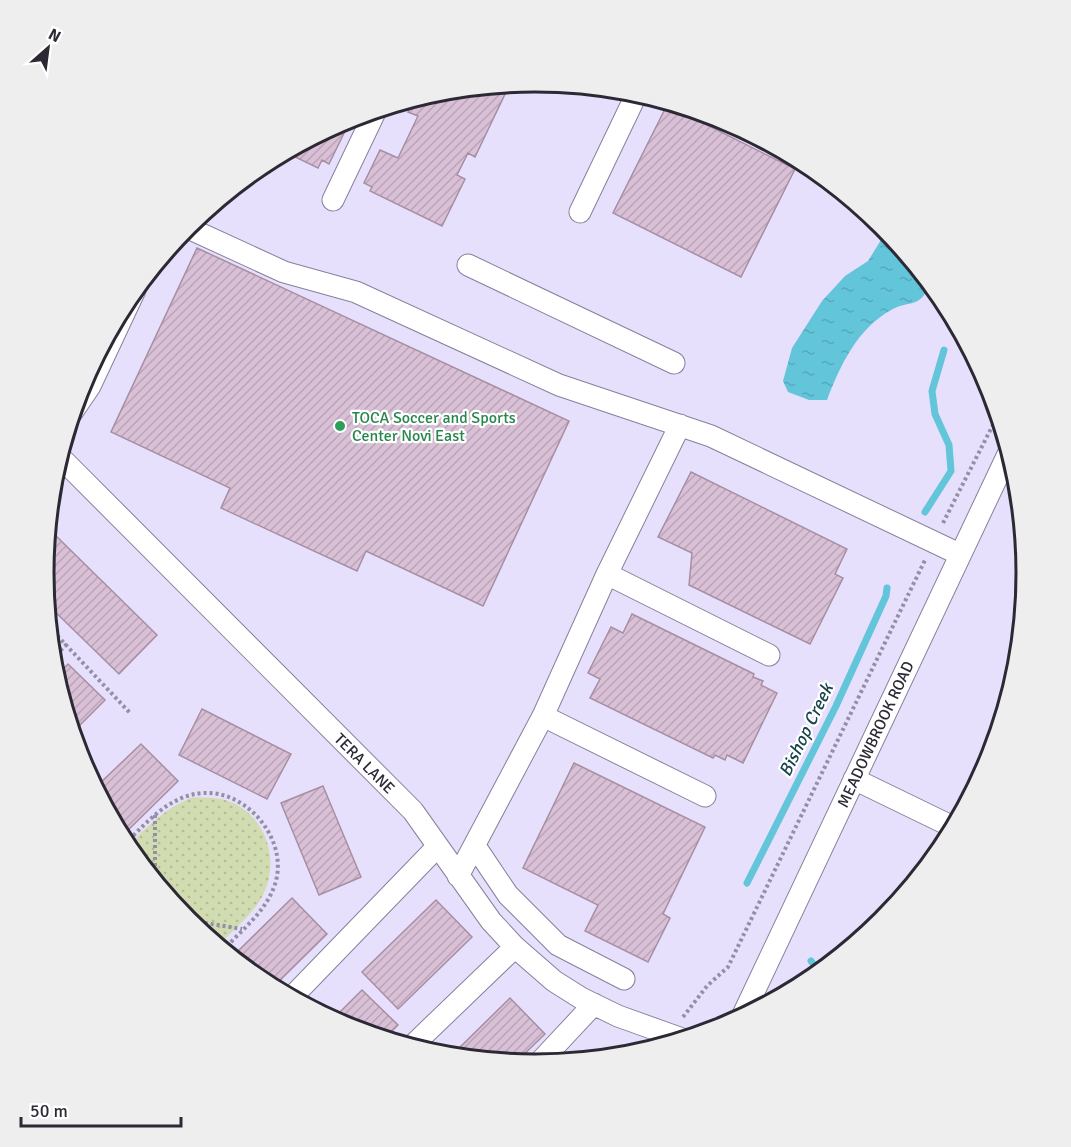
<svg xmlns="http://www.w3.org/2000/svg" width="1071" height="1147" viewBox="0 0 1071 1147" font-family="Signika,sans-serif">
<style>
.park{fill:url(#park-dots)}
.water{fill:url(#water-ripples)}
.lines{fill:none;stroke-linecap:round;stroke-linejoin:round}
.stream{stroke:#63c5d9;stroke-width:7}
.building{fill:url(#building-hatch);stroke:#a68ea3;stroke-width:1.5}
.minor-casing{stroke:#87809b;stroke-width:23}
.path{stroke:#948fa4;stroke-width:4;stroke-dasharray:3 3;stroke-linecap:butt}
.minor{stroke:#fff;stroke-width:21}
.leisure-dot{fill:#2e9e5b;stroke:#fff;stroke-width:2}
.labels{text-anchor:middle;stroke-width:4.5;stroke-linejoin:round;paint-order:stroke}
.leisure-label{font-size:16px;fill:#27864d;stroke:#fff;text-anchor:start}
.street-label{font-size:16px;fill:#2c2934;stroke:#fff}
.water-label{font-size:18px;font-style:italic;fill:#18444d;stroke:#fff}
.rim{fill:none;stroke:#2c2934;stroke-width:3}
</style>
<defs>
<pattern id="park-dots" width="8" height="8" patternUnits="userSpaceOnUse" patternTransform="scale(1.5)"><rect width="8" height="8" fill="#d1dcb1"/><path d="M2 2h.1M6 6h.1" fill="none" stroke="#b4bd99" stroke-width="1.8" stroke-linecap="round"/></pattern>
<pattern id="water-ripples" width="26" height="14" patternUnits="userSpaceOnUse" patternTransform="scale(1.5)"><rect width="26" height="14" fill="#63c5d9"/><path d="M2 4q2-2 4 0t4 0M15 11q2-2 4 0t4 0" fill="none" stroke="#56a9bb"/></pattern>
<pattern id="building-hatch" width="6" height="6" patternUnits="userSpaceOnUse" patternTransform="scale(1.5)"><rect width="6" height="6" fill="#d9c0d6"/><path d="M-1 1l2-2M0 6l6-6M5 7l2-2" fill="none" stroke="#baa5b8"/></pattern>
</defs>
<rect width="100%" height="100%" fill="#e7e0fd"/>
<path class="park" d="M 193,797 C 203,798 216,797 225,800 C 268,813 283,866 259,902 C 248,918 231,932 218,946 L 187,921 L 127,847 C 149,825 164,809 193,797 Z"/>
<path class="water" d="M 893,238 L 931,283 C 919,310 911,299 891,310 C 857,329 840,366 827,400 L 809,400 L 788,392 L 783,381 L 792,348 L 822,301 L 845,276 L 868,261 L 881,240 Z"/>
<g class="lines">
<path class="stream" d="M 925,512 L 951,471 L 949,445 L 935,414 L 932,391 L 944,350
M 747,883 L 836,706 L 886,596 L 887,588
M 811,961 L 820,973"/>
</g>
<path class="building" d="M 499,85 L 497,90 L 505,94 L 475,157 L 468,153 L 457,175 L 465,179 L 442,226 L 370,191 L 372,187 L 364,183 L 380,150 L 398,158 L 418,116 L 408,112 L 414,99 L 440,91 Z
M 667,105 L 795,169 L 741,277 L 613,213 Z
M 334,126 L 345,131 L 329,164 L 322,160 L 318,168 L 285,152 Z
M 197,248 L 569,421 L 483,606 L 366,551 L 357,571 L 221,508 L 230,488 L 111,432 Z
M 691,472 L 847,549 L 835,574 L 843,578 L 810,644 L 689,585 L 692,553 L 658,537 Z
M 48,528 L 157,635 L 119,674 L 46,603 L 44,573 Z
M 632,614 L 754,674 L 753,677 L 763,681 L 761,685 L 777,693 L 743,763 L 727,755 L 725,760 L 715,755 L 713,758 L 590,698 L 600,679 L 588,673 L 611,627 L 623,633 Z
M 68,664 L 105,700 L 72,733 L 55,678 Z
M 202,709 L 291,754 L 267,799 L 179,755 Z
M 141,744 L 178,781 L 121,837 L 95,788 Z
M 574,763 L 705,827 L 663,914 L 670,918 L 648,962 L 585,931 L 598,905 L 523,868 Z
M 323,786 L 361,877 L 319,895 L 281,803 Z
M 292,898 L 327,934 L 272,988 L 262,982 L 232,957 Z
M 436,900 L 472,937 L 398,1009 L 362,972 Z
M 362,990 L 398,1025 L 384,1039 L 347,1028 L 332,1020 Z
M 510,998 L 545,1034 L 515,1063 L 450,1057 Z"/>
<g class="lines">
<g class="minor-casing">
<path id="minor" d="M 333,200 L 376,110
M 580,212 L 637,93
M 186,227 L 284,272 L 356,292 L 559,385 L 711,436 L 959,554
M 468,265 L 674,363
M 73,411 L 90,386 L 135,290
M 59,456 L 413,811 L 491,921 L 515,947 L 554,981 L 581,998 L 618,1016 L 685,1040
M 607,574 L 769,655
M 543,716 L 705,796
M 854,779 L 955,828
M 475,846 L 508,895 L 558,945 L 624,979
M 458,876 L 543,716 L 607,574 L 680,425
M 291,998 L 438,846
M 741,1019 L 1010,450
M 411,1047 L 515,947
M 537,1065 L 594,1004"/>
</g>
<path class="path" d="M 943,523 L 999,413
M 49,627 L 131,714
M 52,659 L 67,644
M 155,815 L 155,882
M 125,844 C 147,822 170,795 203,793 C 249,790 291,843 274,887 C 265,912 241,931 223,950
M 187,920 L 242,929
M 683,1017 L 707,986 L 728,967 L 925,560"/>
<use href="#minor" class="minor"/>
</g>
<circle class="leisure-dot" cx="340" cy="426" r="6"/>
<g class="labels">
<g class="leisure-label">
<text x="352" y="423">TOCA Soccer and Sports<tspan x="352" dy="18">Center Novi East</tspan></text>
</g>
<g class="street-label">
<text transform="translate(875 734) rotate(-65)" y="6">MEADOWBROOK ROAD</text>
<text transform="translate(365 763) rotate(45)" y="6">TERA LANE</text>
</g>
<g class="water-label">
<text transform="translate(806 730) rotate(-64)" y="6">Bishop Creek</text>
</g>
</g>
<path d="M0 0H1071V1147H0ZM54 573a481 481 0 1 1 962 0a481 481 0 1 1-962 0Z" fill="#eeeeef" fill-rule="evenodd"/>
<path class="rim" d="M54 573a481 481 0 1 1 962 0a481 481 0 1 1-962 0Z"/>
<g transform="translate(48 48) rotate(28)" stroke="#ffffff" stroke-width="4.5" paint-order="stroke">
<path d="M0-4.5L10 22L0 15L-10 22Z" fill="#2c2934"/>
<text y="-9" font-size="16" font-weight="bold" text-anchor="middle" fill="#2c2934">N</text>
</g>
<path d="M21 1117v9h160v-9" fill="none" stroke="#2c2934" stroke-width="3"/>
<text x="30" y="1117" font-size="18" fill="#2c2934" stroke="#ffffff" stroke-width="4.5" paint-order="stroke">50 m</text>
</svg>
